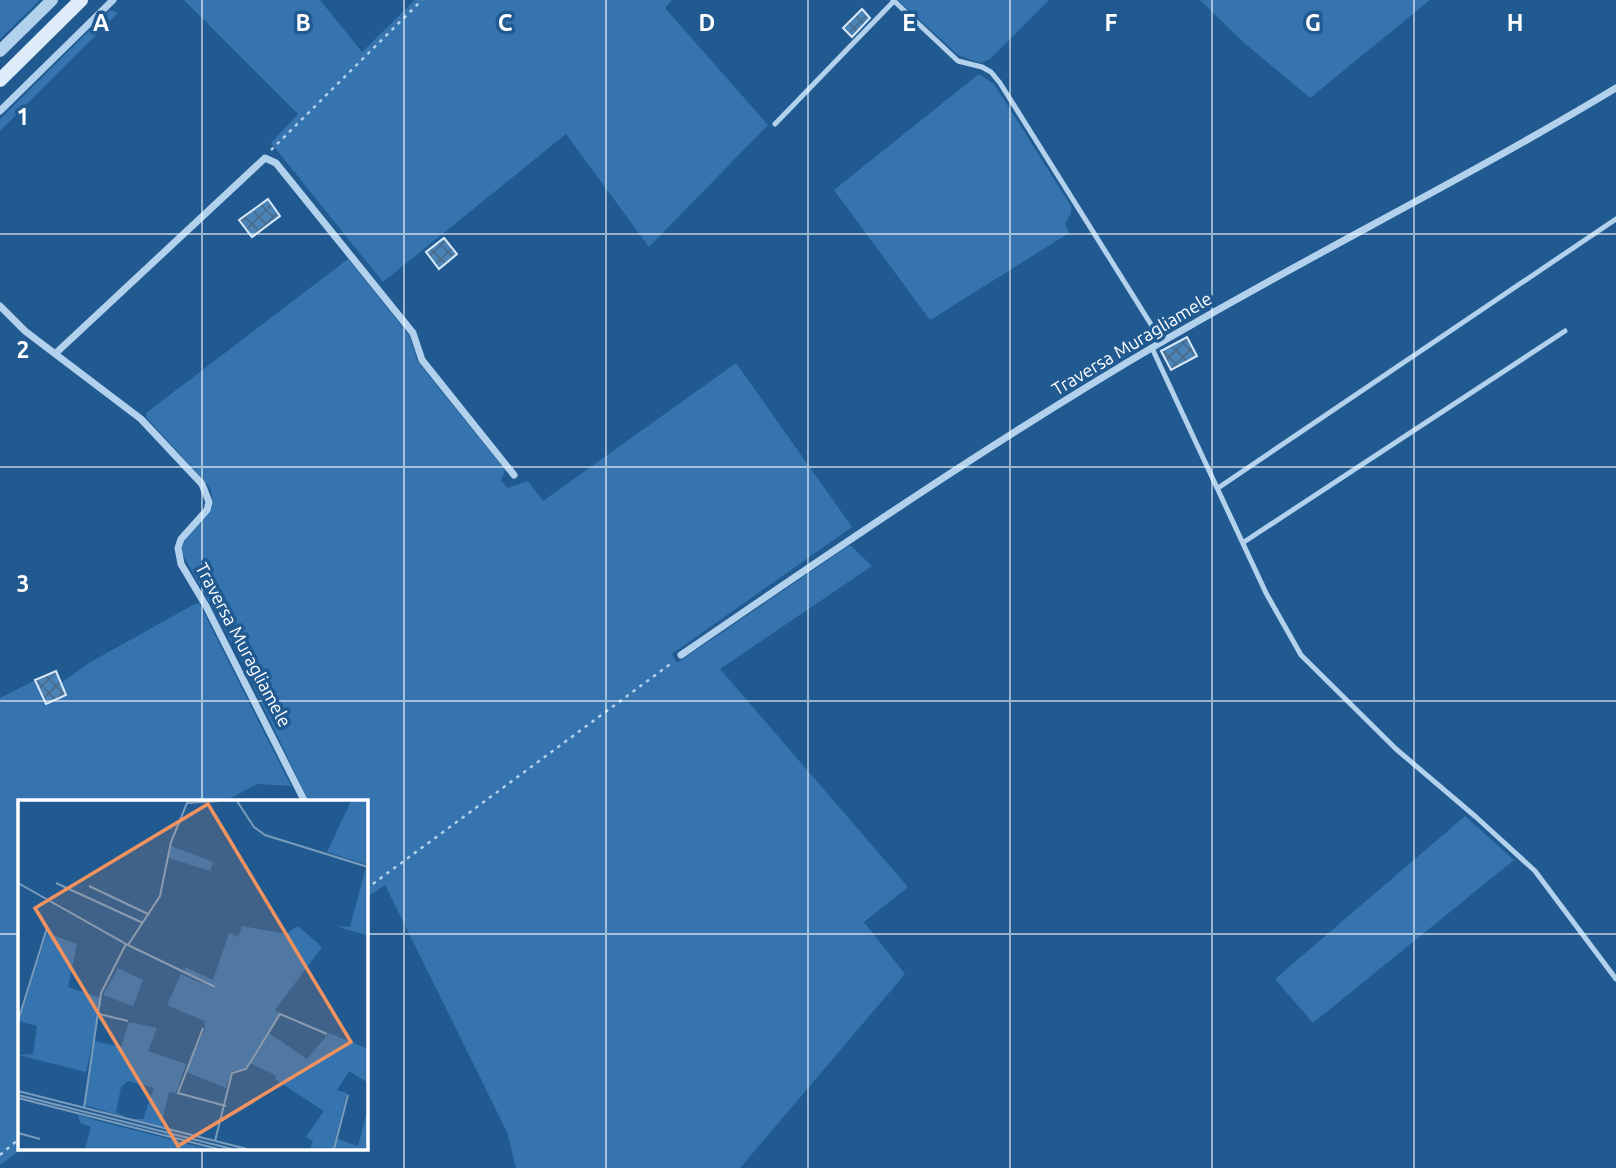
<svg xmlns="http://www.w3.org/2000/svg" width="1616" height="1168" viewBox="0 0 1616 1168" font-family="Ubuntu,sans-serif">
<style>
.grass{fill:#3574ae}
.building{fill:url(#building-cross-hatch);stroke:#d8e9f9;stroke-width:2}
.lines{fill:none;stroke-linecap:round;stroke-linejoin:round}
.path{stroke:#b2d1ed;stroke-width:2.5;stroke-dasharray:3.5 5;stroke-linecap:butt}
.service{stroke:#b2d1ed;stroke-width:5}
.minor{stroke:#b2d1ed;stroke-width:7}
.tertiary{stroke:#b2d1ed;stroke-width:12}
.secondary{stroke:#deecfa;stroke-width:14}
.grid{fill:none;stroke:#fff;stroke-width:2;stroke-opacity:0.55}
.labels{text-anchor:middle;stroke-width:7;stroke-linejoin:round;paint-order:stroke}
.street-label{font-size:18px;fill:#fff;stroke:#215a90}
.inset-road{fill:none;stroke:#7a9cbc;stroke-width:2}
.view{fill:#f09361;fill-opacity:0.15;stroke:#f09361;stroke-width:3.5}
.inset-edge{fill:none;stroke:#fff;stroke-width:3.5}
.grid-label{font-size:23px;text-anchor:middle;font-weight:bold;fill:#fff;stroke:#215a90;stroke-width:7;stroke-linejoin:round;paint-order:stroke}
</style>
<defs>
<pattern id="building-cross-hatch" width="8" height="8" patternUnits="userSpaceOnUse" patternTransform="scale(1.75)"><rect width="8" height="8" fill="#4a83b7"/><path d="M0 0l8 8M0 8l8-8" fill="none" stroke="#4b6d8c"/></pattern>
</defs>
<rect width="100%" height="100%" fill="#215a90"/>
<path class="grass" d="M 0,0 L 40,0 L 0,39 Z
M 184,0 L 320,0 L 362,52 L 415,0 L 672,0 L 665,8 L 768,125 L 649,247 L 566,134 L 383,282 L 271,143 L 298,114 Z
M 898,0 L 1049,0 L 990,59 L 980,63 L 958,55 Z
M 1200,0 L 1430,0 L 1310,98 L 1242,41 Z
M 110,10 L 118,13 L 0,131 L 0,119 Z
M 979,74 L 994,84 L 1071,206 L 1071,213 L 1065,224 L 1069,233 L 930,320 L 834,190 Z
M 348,259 L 409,335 L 418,362 L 505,470 L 501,480 L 507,488 L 528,481 L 543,501 L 736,363 L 852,527 L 672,654 L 677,663 L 850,545 L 872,566 L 720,669 L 908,887 L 864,922 L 905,974 L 740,1168 L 516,1168 L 507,1132 L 385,885 L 366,898 L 366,802 L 309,802 L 240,658 L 182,553 C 182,524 225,518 209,486 L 146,417 L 146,413 Z
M 199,603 L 291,786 L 257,784 L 224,802 L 19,802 L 19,1149 L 22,1149 L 0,1165 L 0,698 L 35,680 L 46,703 L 66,695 L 61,683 L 89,663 L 193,605 Z
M 1465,816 L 1514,860 L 1313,1023 L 1275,979 Z"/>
<path class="building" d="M 862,9 L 870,18 L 852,37 L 843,28 Z
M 268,199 L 280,216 L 252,237 L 239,220 Z
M 444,238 L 457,254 L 439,269 L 426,252 Z
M 1187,337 L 1197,356 L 1171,370 L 1161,351 Z
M 56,671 L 66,695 L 46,704 L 35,680 Z"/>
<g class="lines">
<path class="path" d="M 271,150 L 422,0
M 366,889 L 673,662
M 0,1155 L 19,1139"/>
<path class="service" d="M 893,0 L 958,61 L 982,67 L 991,72 L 1000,83 L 1162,342
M 775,124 L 894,1
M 1152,348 L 1266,593 L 1301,655 L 1396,749 L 1476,817 L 1535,871 L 1616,979
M 1218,488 L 1616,219
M 1244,542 L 1565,331"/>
<path class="minor" d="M 0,111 L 113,0
M 0,306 L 25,331 L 141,419 L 202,484 L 209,502 L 207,510 L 181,539 L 178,548 L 181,564 L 206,606 L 305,802
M 56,353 L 265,158 L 276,163 L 413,333 L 422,360 L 514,475
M 681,655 C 838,547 995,440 1160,343 C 1310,255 1467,178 1616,88"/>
<path class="tertiary" d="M 0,51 L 52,0"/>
<path class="secondary" d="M 0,80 L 81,0"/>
</g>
<path class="grid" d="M 202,0 L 202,802M 404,0 L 404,1168M 606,0 L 606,1168M 808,0 L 808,1168M 1010,0 L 1010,1168M 1212,0 L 1212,1168M 1414,0 L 1414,1168M 0,234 L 1616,234M 0,467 L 1616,467M 0,701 L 1616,701M 0,934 L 19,934M 366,934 L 1616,934M 202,1149 L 202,1168"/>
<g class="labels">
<g class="street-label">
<text transform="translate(1132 344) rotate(-31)" y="6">Traversa Muragliamele</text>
<text transform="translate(243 645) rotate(62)" y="6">Traversa Muragliamele</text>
</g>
</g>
<g transform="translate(18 800)">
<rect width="350" height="350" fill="#215a90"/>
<path d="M 333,1 L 350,1 L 350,65 L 309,52 ZM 153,46 L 195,62 L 192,71 L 151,58 ZM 348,67 L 350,68 L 350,136 L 318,126 L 332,127 ZM 224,126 L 268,134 L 280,126 L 304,147 L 257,210 L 262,213 L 226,270 L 214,271 L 208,288 L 168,272 L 187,228 L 186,221 L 149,205 L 163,174 L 197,189 L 166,172 L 167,167 L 195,180 L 211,133 L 220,137 ZM 29,133 L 59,144 L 50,187 L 84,198 L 68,272 L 0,255 L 15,254 L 19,226 L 1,221 ZM 100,168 L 125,180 L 115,206 L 85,195 ZM 111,222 L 139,228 L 130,251 L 168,264 L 158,293 L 151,292 L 143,324 L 147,328 L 115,319 L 125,319 L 136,288 L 110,281 L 103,287 L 98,312 L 109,318 L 67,305 L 76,241 L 103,247 ZM 251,233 L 289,259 L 311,233 L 350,249 L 350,283 L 331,271 L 319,290 L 329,293 L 315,349 L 292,349 L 295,341 L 288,337 L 306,311 L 258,280 L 257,275 L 232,263 ZM 350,308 L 350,349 L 317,349 L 320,339 L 340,346 ZM 60,315 L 80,321 L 190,349 L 67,349 L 73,327 L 62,323 Z" fill="#3574ae"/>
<path class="inset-road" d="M 219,1 L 236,27 L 247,35 L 350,67M 0,83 L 110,145 L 197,187M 38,83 L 125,123M 71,86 L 130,114M 110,145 L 142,96 L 153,42 L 169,3 L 201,1M 81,214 L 110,221M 0,221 L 29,128M 185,228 L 160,293 L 208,306M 0,291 L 229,349M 0,295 L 214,349M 0,298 L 200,349M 66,308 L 83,193 L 108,144M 0,333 L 22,339M 197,341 L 214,273 L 228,269 L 262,214 L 309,234M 316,349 L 330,295"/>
<path class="view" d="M 190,4 L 333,242 L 160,346 L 17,108 Z"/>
<rect width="350" height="350" class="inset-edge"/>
</g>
<g class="grid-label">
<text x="101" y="31">A</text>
<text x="303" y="31">B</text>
<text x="505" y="31">C</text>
<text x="707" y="31">D</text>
<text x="909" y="31">E</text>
<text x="1111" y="31">F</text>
<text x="1313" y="31">G</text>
<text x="1515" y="31">H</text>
<text x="23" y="125">1</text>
<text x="23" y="358">2</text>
<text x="23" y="592">3</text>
</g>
</svg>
